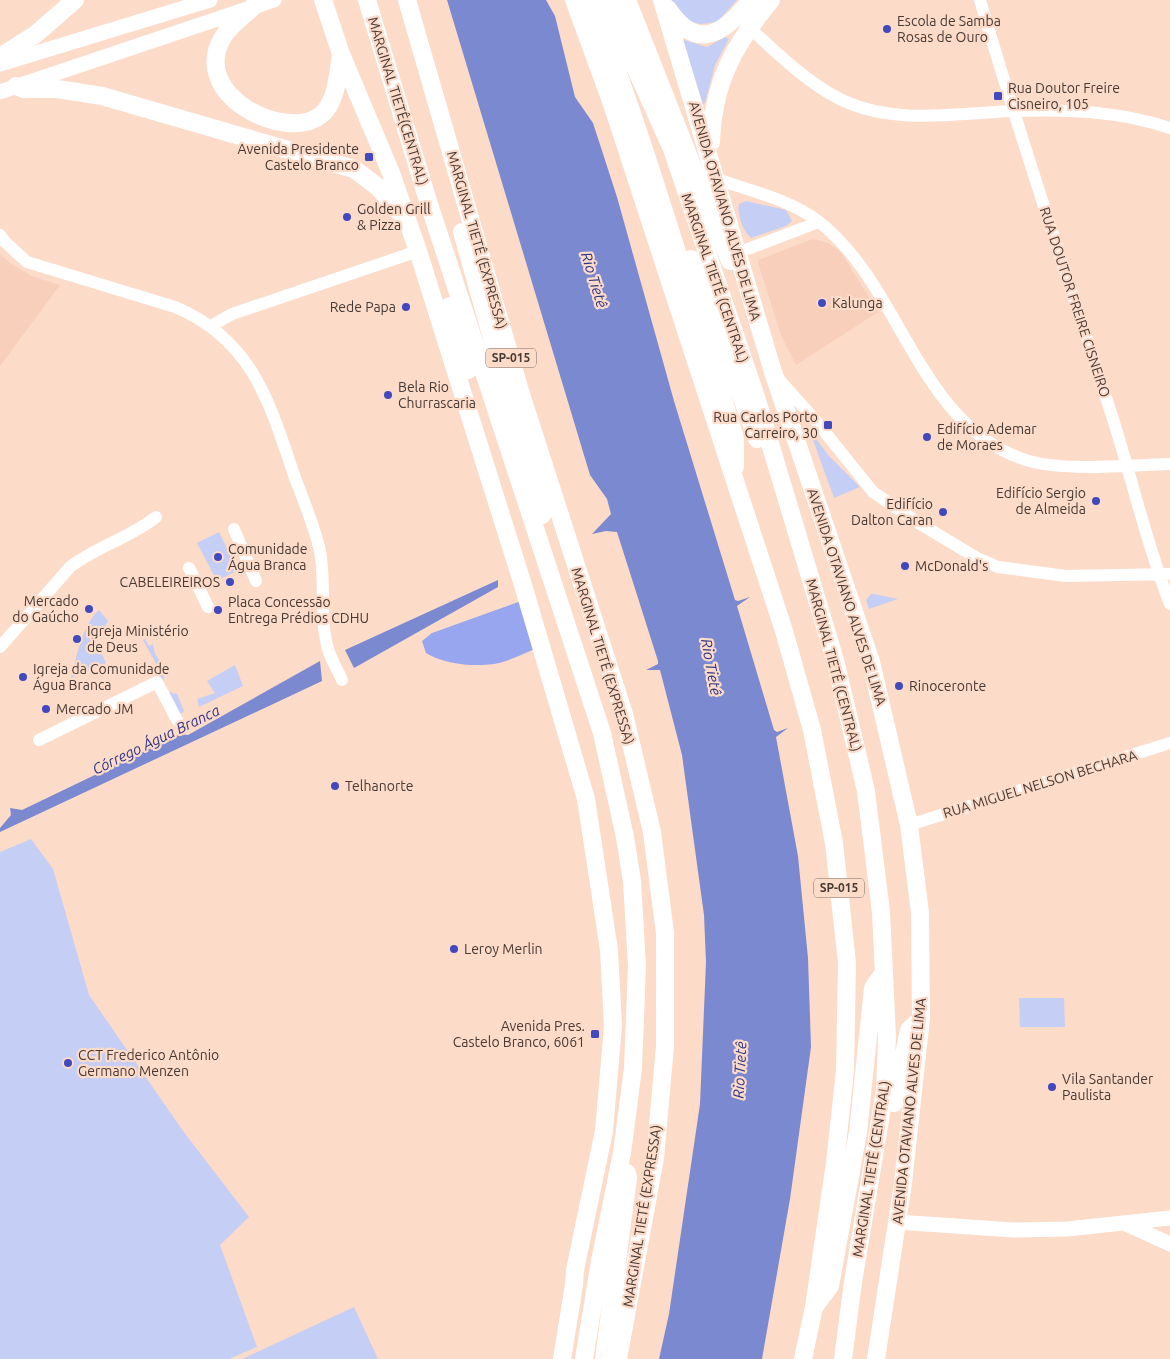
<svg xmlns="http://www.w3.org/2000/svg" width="1170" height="1359" viewBox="0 0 1170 1359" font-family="Ubuntu,sans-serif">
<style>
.built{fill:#f8cfba}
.green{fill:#c5cef5}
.forest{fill:#97a6ef}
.water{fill:#7b89d0}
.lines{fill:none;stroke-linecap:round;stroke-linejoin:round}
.minor{stroke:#fff;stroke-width:12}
.major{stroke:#fff;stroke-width:15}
.highway{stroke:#fff;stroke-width:18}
.poi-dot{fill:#4248bd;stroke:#fcdbc9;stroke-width:2}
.labels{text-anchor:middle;stroke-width:4.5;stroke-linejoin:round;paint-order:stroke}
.shield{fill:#fcdbc9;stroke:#7d6a60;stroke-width:1}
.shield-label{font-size:12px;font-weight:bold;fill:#473933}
.poi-label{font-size:14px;fill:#473933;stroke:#fcdbc9;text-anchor:start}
.street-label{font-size:14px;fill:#473933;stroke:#fcdbc9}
.water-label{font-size:15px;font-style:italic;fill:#2f3487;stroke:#fcdbc9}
</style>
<rect width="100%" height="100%" fill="#fcdbc9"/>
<path class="built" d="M 813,239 L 828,243 L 841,252 L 878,312 L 796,365 L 781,335 L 758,263 L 758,260 Z
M 0,254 L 11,264 L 32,276 L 60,285 L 0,366 Z"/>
<path class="green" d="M 671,0 L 737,0 L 717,22 L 700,24 L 688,21 Z
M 725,37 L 729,39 L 715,65 L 705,103 L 703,104 L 683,42 L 684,40 L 707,47 Z
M 746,201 L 786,210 L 792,221 L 786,226 L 751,238 C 743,231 737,215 739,204 Z
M 809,429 L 828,455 L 860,487 L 834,498 Z
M 219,532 L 238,570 L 217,581 L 197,543 Z
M 871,594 L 874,594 L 898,599 L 869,609 L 866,600 Z
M 99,610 L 108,621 L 96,641 L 106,663 L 71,678 C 76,658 83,623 99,610 Z
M 145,639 L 149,646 L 153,644 L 155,654 L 165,669 L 163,682 L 168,692 L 177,694 L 184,711 L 179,715 L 157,681 L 160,671 L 143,640 Z
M 235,665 L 243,686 L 199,707 L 197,699 L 215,693 L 207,681 Z
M 31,839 L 53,869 L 89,995 L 183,1131 L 249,1217 L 220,1245 L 257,1347 L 229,1359 L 0,1359 L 0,852 Z
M 1019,998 L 1064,998 L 1065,1027 L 1020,1027 Z
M 354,1307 L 378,1359 L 242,1359 Z"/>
<path class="forest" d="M 521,601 L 535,649 C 522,654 508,662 494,664 C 473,667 444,664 426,653 L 422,641 L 432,633 Z"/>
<path class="water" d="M 447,0 L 546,0 L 555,16 L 575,97 L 593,123 L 617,197 L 674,401 L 735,600 L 738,601 L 750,597 L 737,606 L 774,730 L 777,732 L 788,728 L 776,737 L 798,856 L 808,958 L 811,1047 L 790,1199 L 762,1359 L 659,1359 L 669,1314 L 700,1104 L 706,962 L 704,915 L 682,755 L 660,670 L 646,670 L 658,664 L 658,661 L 617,532 L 606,531 L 592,534 L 611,514 L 607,499 L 590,475 Z
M 498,580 L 498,587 L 354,668 L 345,650 Z
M 320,661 L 322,681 L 0,832 L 0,828 L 11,815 L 10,808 L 22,810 L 180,734 L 188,735 Z"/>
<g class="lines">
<path class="minor" d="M 980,0 C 1021,140 1067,277 1112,416 C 1132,478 1146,543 1170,604
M 749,27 C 775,52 811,86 844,101 C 896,125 958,113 1013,111 C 1067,109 1118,111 1170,128
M 717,179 C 750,191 789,199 818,221 C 901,285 916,419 1020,458 C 1059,473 1128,465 1170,464
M 0,235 L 5,242 L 27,262 L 175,307 C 251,339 269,400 293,472 C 302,498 314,524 320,551 C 326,583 319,618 328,649 C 331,660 338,670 342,680
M 737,253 L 819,222
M 211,326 L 232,314 L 418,251
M 776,376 L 816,421 L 873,492 L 917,522 L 977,558 L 998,567 L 1066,576 L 1170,574
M 234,529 L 256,581
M 189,568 L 208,607
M 0,647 L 70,567 C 97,546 130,538 156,517
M 39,740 L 157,682 L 177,720
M 909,825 L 1170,743"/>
<path class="major" d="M 0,64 L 210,0
M 0,92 L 274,0
M 897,1222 L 1013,1230 L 1067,1229 L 1170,1218
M 1126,1224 L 1170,1244"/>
<path class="highway" d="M 323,0 L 341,54 L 391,173 L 418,251 L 523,585 L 586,799 L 609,950 L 613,1026 L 604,1131 L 575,1270 L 574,1285 L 562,1359
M 367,0 L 428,201 L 602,733 L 625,837 L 632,881 L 637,966 L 633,1068 L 622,1153 L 600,1261 L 584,1359
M 407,0 L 520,391 L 624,714 L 652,832 L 665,933 L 665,1046 L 655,1158 L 618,1359
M 574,0 L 612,104 L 784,631 L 812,730 L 834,843 L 847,963 L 845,1071 L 835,1163 L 814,1307 L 803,1359
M 591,0 C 646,143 688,290 735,437 L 735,467
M 609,0 L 631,58 L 672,149 L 757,400 L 835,660 L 866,791 L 881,912 L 887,1036 L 885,1090 L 853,1282 L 843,1359
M 627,0 L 730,261
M 662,0 L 773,372 L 871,662 L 909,825 L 920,913 L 921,1018 L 903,1183 L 876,1359
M 252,8 C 242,17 230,25 223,37 C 188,95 286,143 321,115 C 337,102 338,73 341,54
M 668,9 C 697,53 725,33 751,0
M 0,57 L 36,34 L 75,0
M 16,86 L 24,89 L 57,89 L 102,96 L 354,169 L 378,187 L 399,212
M 711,142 C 713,83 734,45 771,0
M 462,232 L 542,515
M 691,259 L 757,439
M 450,306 L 468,370
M 894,1103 L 909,1030 L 921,1019
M 814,1307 L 830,1286 L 858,1132 L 873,988 L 884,972
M 604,1359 L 628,1178 L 627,1173"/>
</g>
<g class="poi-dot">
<circle cx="887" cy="29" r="5"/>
<rect x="993" y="91" width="10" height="10" rx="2.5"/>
<rect x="364" y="152" width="10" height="10" rx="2.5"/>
<circle cx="347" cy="217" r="5"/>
<circle cx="822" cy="303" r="5"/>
<circle cx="406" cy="307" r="5"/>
<circle cx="388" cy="395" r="5"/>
<rect x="823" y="420" width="10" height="10" rx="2.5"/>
<circle cx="927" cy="437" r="5"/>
<circle cx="1096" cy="501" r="5"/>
<circle cx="943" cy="512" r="5"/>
<circle cx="218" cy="557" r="5"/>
<circle cx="905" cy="566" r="5"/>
<circle cx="230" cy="582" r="5"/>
<circle cx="89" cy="609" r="5"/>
<circle cx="218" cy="610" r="5"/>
<circle cx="77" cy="639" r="5"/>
<circle cx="23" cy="677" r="5"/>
<circle cx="899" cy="686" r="5"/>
<circle cx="46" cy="709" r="5"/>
<circle cx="335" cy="786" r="5"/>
<circle cx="454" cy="949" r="5"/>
<rect x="590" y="1029" width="10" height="10" rx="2.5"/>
<circle cx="68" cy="1063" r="5"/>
<circle cx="1052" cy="1087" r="5"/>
</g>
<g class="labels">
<g class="shield">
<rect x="486" y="348.5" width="50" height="19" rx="4"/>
<rect x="814" y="878.5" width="50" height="19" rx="4"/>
</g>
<g class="shield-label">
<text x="511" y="362">SP-015</text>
<text x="839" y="892">SP-015</text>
</g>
<g class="poi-label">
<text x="897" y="26">Escola de Samba<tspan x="897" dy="16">Rosas de Ouro</tspan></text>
<text x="1008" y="93">Rua Doutor Freire<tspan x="1008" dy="16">Cisneiro, 105</tspan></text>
<text x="359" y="154" text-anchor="end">Avenida Presidente<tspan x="359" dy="16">Castelo Branco</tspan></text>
<text x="357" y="214">Golden Grill<tspan x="357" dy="16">&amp; Pizza</tspan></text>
<text x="832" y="308">Kalunga</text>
<text x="396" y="312" text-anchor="end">Rede Papa</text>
<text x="398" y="392">Bela Rio<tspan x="398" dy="16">Churrascaria</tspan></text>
<text x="818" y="422" text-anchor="end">Rua Carlos Porto<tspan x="818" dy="16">Carreiro, 30</tspan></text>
<text x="937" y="434">Edifício Ademar<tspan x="937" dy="16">de Moraes</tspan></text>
<text x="1086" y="498" text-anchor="end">Edifício Sergio<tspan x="1086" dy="16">de Almeida</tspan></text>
<text x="933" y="509" text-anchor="end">Edifício<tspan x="933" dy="16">Dalton Caran</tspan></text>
<text x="228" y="554">Comunidade<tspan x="228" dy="16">Água Branca</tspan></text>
<text x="915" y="571">McDonald's</text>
<text x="220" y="587" text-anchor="end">CABELEIREIROS</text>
<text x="79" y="606" text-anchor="end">Mercado<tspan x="79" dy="16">do Gaúcho</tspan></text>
<text x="228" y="607">Placa Concessão<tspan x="228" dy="16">Entrega Prédios CDHU</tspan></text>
<text x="87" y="636">Igreja Ministério<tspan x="87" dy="16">de Deus</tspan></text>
<text x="33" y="674">Igreja da Comunidade<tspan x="33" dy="16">Água Branca</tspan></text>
<text x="909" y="691">Rinoceronte</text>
<text x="56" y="714">Mercado JM</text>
<text x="345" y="791">Telhanorte</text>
<text x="464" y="954">Leroy Merlin</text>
<text x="585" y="1031" text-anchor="end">Avenida Pres.<tspan x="585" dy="16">Castelo Branco, 6061</tspan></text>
<text x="78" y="1060">CCT Frederico Antônio<tspan x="78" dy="16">Germano Menzen</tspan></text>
<text x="1062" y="1084">Vila Santander<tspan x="1062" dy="16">Paulista</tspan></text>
</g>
<g class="street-label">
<text transform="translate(398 101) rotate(73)" y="5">MARGINAL TIETÊ(CENTRAL)</text>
<text transform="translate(725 211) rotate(74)" y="5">AVENIDA OTAVIANO ALVES DE LIMA</text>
<text transform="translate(477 240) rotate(74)" y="5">MARGINAL TIETÊ (EXPRESSA)</text>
<text transform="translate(715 278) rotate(71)" y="5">MARGINAL TIETÊ (CENTRAL)</text>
<text transform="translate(1075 302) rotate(72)" y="5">RUA DOUTOR FREIRE CISNEIRO</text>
<text transform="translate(847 597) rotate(72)" y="5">AVENIDA OTAVIANO ALVES DE LIMA</text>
<text transform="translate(603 656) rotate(73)" y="5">MARGINAL TIETÊ (EXPRESSA)</text>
<text transform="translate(834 665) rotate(75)" y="5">MARGINAL TIETÊ (CENTRAL)</text>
<text transform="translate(1040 784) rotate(-17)" y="5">RUA MIGUEL NELSON BECHARA</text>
<text transform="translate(909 1111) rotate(-84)" y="5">AVENIDA OTAVIANO ALVES DE LIMA</text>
<text transform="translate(871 1169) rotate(-81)" y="5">MARGINAL TIETÊ (CENTRAL)</text>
<text transform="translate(642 1216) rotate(-81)" y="5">MARGINAL TIETÊ (EXPRESSA)</text>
</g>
<g class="water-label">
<text transform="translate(594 280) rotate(73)" y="5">Rio Tietê</text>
<text transform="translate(711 667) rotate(80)" y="5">Rio Tietê</text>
<text transform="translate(156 740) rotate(-26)" y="5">Córrego Água Branca</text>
<text transform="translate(740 1070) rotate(-87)" y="5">Rio Tietê</text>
</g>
</g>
</svg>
